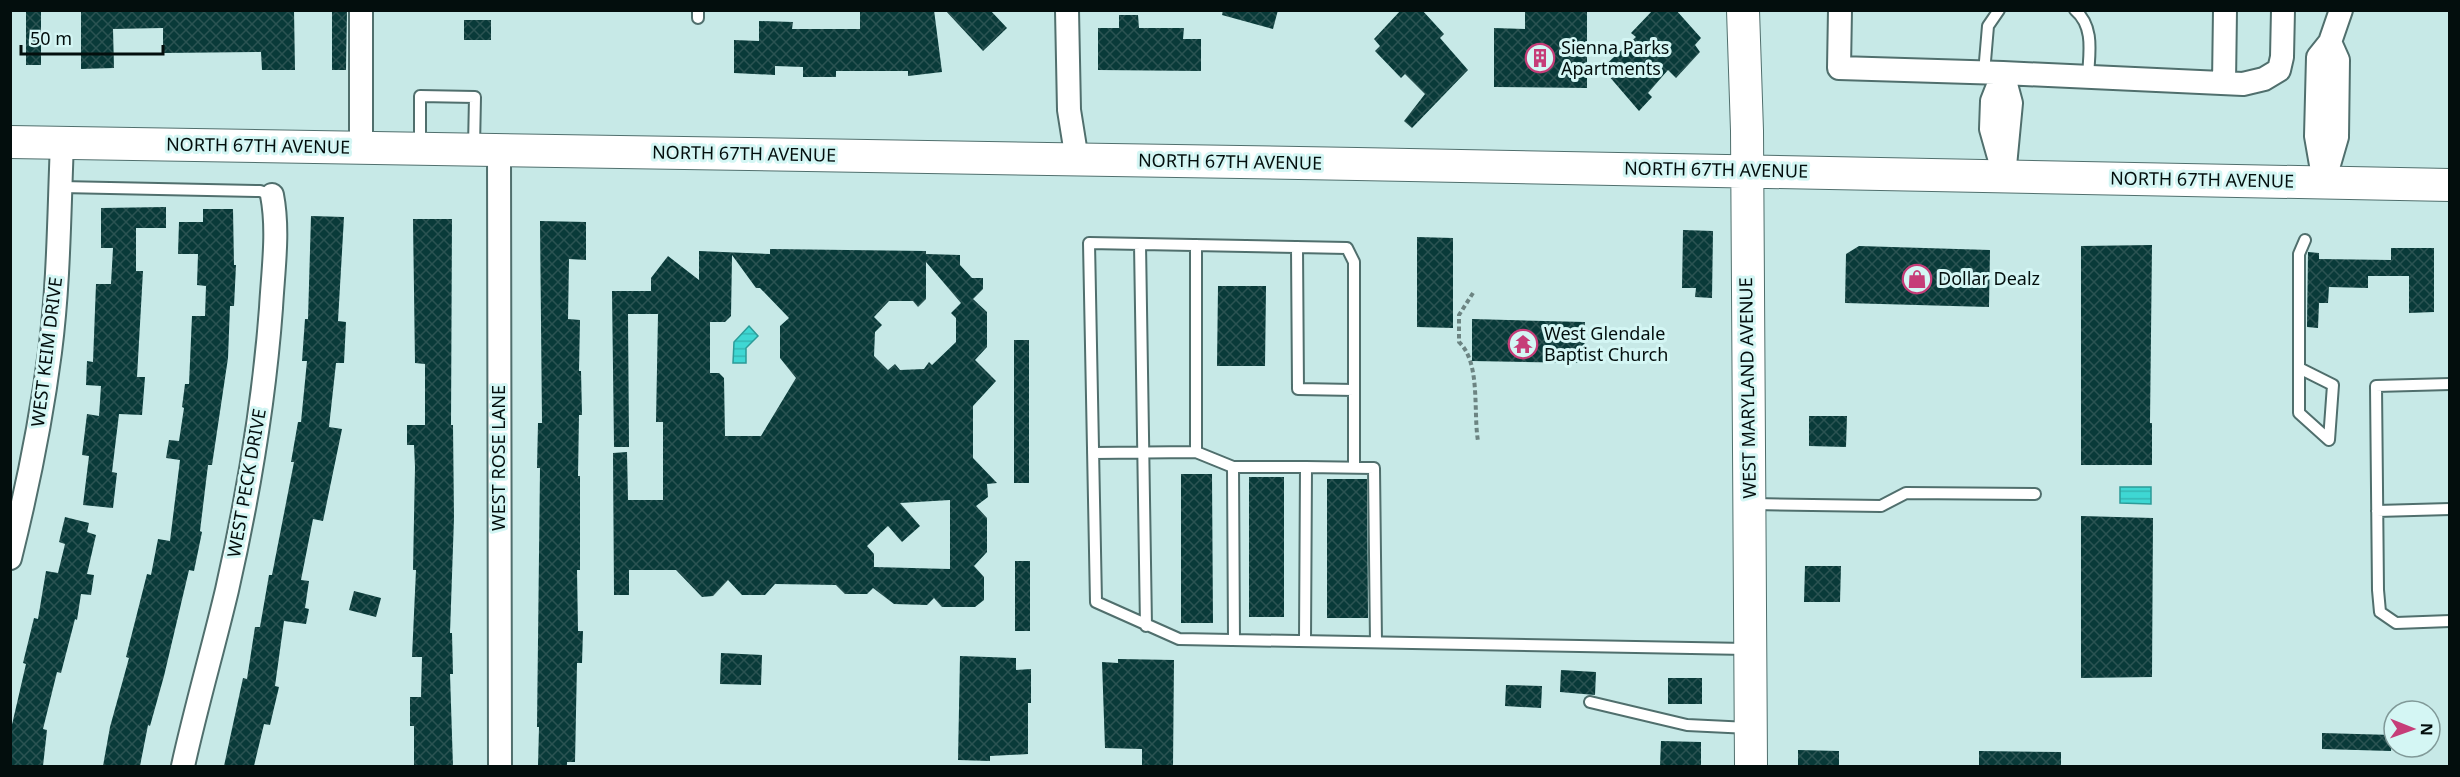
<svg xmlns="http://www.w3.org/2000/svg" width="2460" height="777" viewBox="0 0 2460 777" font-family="'Noto Sans',sans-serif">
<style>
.water{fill:url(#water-rules);stroke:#2c9b98;stroke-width:1.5}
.building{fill:url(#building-cross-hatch);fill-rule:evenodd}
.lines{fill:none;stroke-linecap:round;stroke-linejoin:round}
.lane-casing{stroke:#506f6d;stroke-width:14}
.street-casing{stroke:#506f6d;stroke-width:26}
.secondary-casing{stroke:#506f6d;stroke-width:34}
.path{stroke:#6c8482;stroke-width:4;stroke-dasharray:4.5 3;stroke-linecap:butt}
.lane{stroke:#fff;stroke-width:10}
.street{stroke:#fff;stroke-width:22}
.secondary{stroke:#fff;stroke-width:32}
.labels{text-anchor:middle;stroke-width:6;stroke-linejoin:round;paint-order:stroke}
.poi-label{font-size:18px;fill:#030e0d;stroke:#d4f6f4;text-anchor:start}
.street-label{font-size:18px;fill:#030e0d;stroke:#d4f6f4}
</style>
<defs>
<pattern id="water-rules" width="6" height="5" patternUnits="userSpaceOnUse" patternTransform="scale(1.5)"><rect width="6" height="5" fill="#3ed7d3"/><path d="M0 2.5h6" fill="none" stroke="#35b7b4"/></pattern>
<pattern id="building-cross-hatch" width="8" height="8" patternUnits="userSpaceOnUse" patternTransform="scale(1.5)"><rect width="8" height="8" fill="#093a39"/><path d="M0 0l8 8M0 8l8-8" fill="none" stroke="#2b5352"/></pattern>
</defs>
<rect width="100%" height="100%" fill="#c7e9e7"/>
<path class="water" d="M 749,326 L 758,336 L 746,348 L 746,363 L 733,363 L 734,342 Z
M 2120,487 L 2151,487 L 2151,504 L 2120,503 Z"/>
<path class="building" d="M 26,10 L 41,10 L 41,65 L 26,65 Z
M 81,10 L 294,10 L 295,70 L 262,70 L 261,52 L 163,53 L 163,28 L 113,29 L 114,68 L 81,69 Z
M 332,10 L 347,10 L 346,70 L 332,70 Z
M 860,10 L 934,10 L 942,72 L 908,76 L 908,71 L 836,71 L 836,77 L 803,77 L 803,67 L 775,66 L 775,75 L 734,73 L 734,40 L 759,41 L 759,21 L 793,22 L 792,29 L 860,29 Z
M 945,10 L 990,10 L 1007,28 L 983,51 Z
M 1223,10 L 1278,10 L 1273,29 L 1222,15 Z
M 1401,10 L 1422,10 L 1444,34 L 1440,38 L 1468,70 L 1412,128 L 1404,121 L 1425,94 L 1405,74 L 1401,78 L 1375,51 L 1380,46 L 1374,39 Z
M 1525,10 L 1587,10 L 1587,88 L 1494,87 L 1494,28 L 1525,29 Z
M 1653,10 L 1676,10 L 1701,38 L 1695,45 L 1700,52 L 1676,78 L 1668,70 L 1648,93 L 1652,97 L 1639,111 L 1602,68 L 1636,37 L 1631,33 Z
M 1119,15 L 1138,15 L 1139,28 L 1184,28 L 1183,39 L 1201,39 L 1201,71 L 1098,70 L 1098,28 L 1119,28 Z
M 464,20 L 491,20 L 491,40 L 464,40 Z
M 166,207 L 166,228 L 136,228 L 136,271 L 143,271 L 137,377 L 145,377 L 142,415 L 119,414 L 112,472 L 117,473 L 113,508 L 83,505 L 89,456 L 82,455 L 87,414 L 99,416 L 101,386 L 86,385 L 87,361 L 93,362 L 96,284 L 111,284 L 113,248 L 101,248 L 101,208 Z
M 203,209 L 233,209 L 234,265 L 236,265 L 234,306 L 230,306 L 228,358 L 212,465 L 208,465 L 200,531 L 202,532 L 194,571 L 189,570 L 164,676 L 150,726 L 148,725 L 140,766 L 103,766 L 110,727 L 129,658 L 126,657 L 147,574 L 151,575 L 158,539 L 170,541 L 180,460 L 166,458 L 169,440 L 179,441 L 184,408 L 182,407 L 185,384 L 189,384 L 192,316 L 205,316 L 206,286 L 197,285 L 198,254 L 178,254 L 179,222 L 203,222 Z
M 311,216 L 344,217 L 338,321 L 346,322 L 344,363 L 336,363 L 329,427 L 342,429 L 323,521 L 313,519 L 301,580 L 309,581 L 305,608 L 309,609 L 306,624 L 284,621 L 275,686 L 279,687 L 270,725 L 264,724 L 254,766 L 224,766 L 243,678 L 247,679 L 255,627 L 260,627 L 269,575 L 272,575 L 294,462 L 291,462 L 298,422 L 301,422 L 307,361 L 302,361 L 305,319 L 308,319 Z
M 413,219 L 452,219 L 451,425 L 453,425 L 454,518 L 450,633 L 452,633 L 453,674 L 450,674 L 453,766 L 414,766 L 414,726 L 410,726 L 410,697 L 421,697 L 422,657 L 412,657 L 416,570 L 413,570 L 415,467 L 414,445 L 407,445 L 407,425 L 425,425 L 425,364 L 415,363 Z
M 540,221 L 586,222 L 586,260 L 569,259 L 568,319 L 580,320 L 579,371 L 581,371 L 582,415 L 579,415 L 578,476 L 580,476 L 580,570 L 577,570 L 578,631 L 583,631 L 582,663 L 577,663 L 575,762 L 567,762 L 567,766 L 538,766 L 539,727 L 537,727 L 540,468 L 537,468 L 538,423 L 542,423 Z
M 1683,230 L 1713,231 L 1712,298 L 1695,297 L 1696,288 L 1682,288 Z
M 1417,237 L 1453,238 L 1453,328 L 1417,327 Z
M 2152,245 L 2150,423 L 2152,423 L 2152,465 L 2081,465 L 2081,246 Z
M 1859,246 L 1990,250 L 1989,307 L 1845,303 L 1846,254 Z
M 2391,248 L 2434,248 L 2434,312 L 2409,313 L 2409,276 L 2368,276 L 2368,288 L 2329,287 L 2328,303 L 2319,303 L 2318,328 L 2307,327 L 2308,252 L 2319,253 L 2319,259 L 2391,260 Z
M 770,249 L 926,251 L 926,254 L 960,255 L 960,265 L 972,278 L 983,278 L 983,289 L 973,299 L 987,312 L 987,347 L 975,360 L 996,381 L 973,406 L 973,458 L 997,483 L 987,484 L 988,497 L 976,506 L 987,518 L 987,552 L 974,566 L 984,577 L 984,600 L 975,607 L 942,607 L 934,598 L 927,605 L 894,604 L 873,588 L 867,594 L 845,594 L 836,585 L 775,584 L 765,595 L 742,595 L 728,580 L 713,596 L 702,597 L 676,570 L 629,570 L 629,595 L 614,595 L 613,453 L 627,452 L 628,500 L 663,500 L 663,422 L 656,422 L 658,314 L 628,314 L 629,447 L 614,447 L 612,291 L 651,291 L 651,278 L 668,256 L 699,280 L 699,251 L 770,254 ZM 732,255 L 756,288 L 760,288 L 789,318 L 780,326 L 780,358 L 796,378 L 761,436 L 725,436 L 724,378 L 719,373 L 710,373 L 710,322 L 725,322 L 731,316 ZM 926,262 L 961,303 L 951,313 L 956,318 L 956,342 L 932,365 L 929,362 L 924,369 L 900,370 L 895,364 L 888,370 L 874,356 L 875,332 L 882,325 L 874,317 L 889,301 L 913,301 L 918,307 L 926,299 ZM 950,500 L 950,569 L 874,567 L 874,554 L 867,546 L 888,526 L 902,542 L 920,526 L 900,503 Z
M 1218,286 L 1266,286 L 1265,366 L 1217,366 Z
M 1472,319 L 1585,322 L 1584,363 L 1472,361 Z
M 1014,340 L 1029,340 L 1029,483 L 1014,483 Z
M 1809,416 L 1847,416 L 1846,447 L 1809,446 Z
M 1181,474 L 1212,474 L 1213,623 L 1181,623 Z
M 1249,477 L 1284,477 L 1284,617 L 1249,617 Z
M 1327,479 L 1367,479 L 1368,618 L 1327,618 Z
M 2081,516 L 2153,518 L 2152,677 L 2081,678 Z
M 65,517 L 89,523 L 87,532 L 96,535 L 87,574 L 94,575 L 91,595 L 81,594 L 77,620 L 75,619 L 61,673 L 57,672 L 43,729 L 47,730 L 43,766 L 10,766 L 11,729 L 26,664 L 23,663 L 34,618 L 38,619 L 46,571 L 58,573 L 65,544 L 59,542 Z
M 1015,561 L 1030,561 L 1030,631 L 1015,631 Z
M 1805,566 L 1841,566 L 1840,602 L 1804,602 Z
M 354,591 L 381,598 L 376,617 L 349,610 Z
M 721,653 L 762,655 L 761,685 L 720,684 Z
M 960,656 L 1016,658 L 1016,670 L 1031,669 L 1031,703 L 1028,703 L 1028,754 L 990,756 L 990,761 L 958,760 Z
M 1118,659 L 1174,660 L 1173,766 L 1142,766 L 1142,749 L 1105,748 L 1102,662 L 1118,663 Z
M 1561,670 L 1596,672 L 1595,695 L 1560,692 Z
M 1668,678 L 1702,678 L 1702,704 L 1668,704 Z
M 1506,685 L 1542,686 L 1541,708 L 1505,706 Z
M 2322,733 L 2392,735 L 2391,751 L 2322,749 Z
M 1661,741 L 1701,742 L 1701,766 L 1660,766 Z
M 1798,750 L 1839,751 L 1839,766 L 1798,766 Z
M 1979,751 L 2061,752 L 2061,766 L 1979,766 Z"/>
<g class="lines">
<g class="lane-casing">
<path id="lane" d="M 2075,10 C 2095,27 2089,54 2088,77
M 698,18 L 698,10
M 1984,73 L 1988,26 L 1999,10
M 420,147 L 420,96 L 475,97 L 474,147
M 61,187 L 260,191 L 272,195
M 1140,244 L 1146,626
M 1196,245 L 1196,452 L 1233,467
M 1297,247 L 1298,389 L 1354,390
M 2299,368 L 2333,385 L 2329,440 L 2299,413 L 2299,254 L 2305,240
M 2450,384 L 2376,386 L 2378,590 L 2380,612 L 2396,623 L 2450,621
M 1093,453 L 1196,452
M 1354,467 L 1354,262 L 1347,248 L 1089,243 L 1096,602 L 1179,639 L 1747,649
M 1753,504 L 1881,506 L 1906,493 L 2035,494
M 2377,511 L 2450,509
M 1234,640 L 1233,467 L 1306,467
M 1305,641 L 1306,467 L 1374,468 L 1376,642
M 1590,702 L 1687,725 L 1749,728"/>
</g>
<g class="street-casing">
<path id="street" d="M 361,10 L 361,148
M 1067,10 L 1069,110 L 1077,160
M 1840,10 L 1839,68 L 2003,73 L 2243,84 L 2264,79 L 2279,70 L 2282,57 L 2283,10
M 2003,73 L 1992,101 L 1991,129 L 2004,175
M 2003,73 L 2011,103 L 2005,166
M 2224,83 L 2225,10
M 499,150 L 500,766
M 2326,175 L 2337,137 L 2338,60 L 2330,42
M 2324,182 L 2316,136 L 2318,57 L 2330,42 L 2341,10
M 10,558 C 27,490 41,422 50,352 C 59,283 59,213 62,143
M 183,766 C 196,707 213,649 227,590 C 248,497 264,403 271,308 C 273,271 279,231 272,195"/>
</g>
<g class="secondary-casing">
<path id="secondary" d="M 1743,10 L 1747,131 L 1751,766
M 10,142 L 1357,164 L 2450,185"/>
</g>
<path class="path" d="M 1473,293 L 1459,315 L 1459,342 C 1481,363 1473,411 1478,441"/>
<use href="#lane" class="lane"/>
<use href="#street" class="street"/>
<use href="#secondary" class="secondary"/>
</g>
<defs>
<g id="building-ring" transform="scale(1.5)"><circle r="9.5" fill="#d4f6f4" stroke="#c63d78" stroke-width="1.5"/><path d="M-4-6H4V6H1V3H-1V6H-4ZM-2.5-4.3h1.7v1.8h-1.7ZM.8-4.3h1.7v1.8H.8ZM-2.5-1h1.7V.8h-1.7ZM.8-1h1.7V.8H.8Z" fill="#c63d78"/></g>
<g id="shop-ring" transform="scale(1.5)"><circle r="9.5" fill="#d4f6f4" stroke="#c63d78" stroke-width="1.5"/><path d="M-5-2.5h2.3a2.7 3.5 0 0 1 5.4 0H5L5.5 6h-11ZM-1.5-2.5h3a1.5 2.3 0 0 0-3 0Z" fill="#c63d78"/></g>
<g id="temple-ring" transform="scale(1.5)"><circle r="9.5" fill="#d4f6f4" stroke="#c63d78" stroke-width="1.5"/><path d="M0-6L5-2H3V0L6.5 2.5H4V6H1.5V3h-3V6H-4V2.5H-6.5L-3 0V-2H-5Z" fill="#c63d78"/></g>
</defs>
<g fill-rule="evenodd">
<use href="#building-ring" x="1540" y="58"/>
<use href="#shop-ring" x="1917" y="279"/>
<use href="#temple-ring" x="1523" y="344"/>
</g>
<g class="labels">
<g class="poi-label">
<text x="1561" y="54">Sienna Parks<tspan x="1561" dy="21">Apartments</tspan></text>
<text x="1938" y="285">Dollar Dealz</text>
<text x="1544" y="340">West Glendale<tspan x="1544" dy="21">Baptist Church</tspan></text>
</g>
<g class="street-label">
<text transform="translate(258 146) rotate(1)" y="6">NORTH 67TH AVENUE</text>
<text transform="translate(744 154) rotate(1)" y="6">NORTH 67TH AVENUE</text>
<text transform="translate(1230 162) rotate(1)" y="6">NORTH 67TH AVENUE</text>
<text transform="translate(1716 170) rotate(1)" y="6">NORTH 67TH AVENUE</text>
<text transform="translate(2202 180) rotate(1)" y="6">NORTH 67TH AVENUE</text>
<text transform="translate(47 352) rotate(-83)" y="6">WEST KEIM DRIVE</text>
<text transform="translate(1748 388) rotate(-91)" y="6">WEST MARYLAND AVENUE</text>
<text transform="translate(499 458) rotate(-90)" y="6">WEST ROSE LANE</text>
<text transform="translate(247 483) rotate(-80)" y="6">WEST PECK DRIVE</text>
</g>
</g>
<rect width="2460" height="777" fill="none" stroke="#030e0d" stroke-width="24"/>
<g transform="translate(2412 729) rotate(91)"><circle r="28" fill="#d4f6f4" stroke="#809998" stroke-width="1.5"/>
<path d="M0-4.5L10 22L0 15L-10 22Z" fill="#c63d78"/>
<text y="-9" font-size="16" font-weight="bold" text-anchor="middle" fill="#030e0d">N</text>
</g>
<path d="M21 45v9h142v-9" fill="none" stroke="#030e0d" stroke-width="3"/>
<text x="30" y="45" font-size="18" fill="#030e0d" stroke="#d4f6f4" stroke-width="4.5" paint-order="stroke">50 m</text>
</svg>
